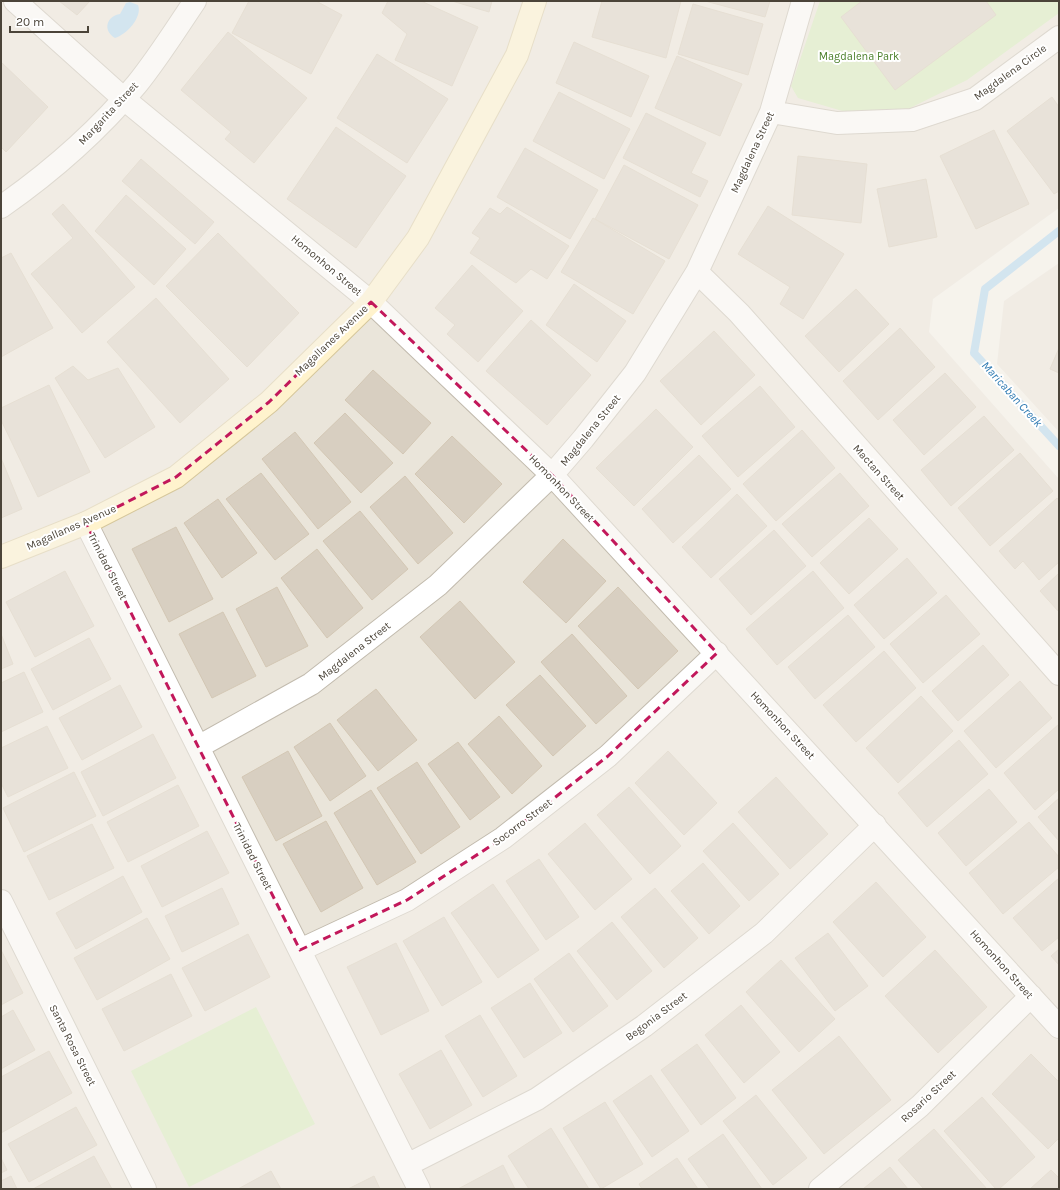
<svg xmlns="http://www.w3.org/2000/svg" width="1060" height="1190" viewBox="0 0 1060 1190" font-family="Karla,sans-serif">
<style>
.residential{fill:#eae5da}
.green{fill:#d2eab5}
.water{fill:#a9d4f2}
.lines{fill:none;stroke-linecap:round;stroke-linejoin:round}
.stream{stroke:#a9d4f2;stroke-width:8}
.building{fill:#d8cfc1;stroke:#d3c7b4}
.street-casing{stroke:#c2bbae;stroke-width:24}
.secondary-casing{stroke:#d6c79b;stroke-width:24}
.street{stroke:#fff;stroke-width:22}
.secondary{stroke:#fff3cd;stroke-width:22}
.marked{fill:none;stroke:#c2185b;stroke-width:3;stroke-dasharray:8 5;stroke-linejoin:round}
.labels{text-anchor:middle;stroke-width:4;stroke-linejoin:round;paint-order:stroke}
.park-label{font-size:11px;fill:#4a7f2a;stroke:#fff}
.street-label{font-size:11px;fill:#4b4439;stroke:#fff}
.water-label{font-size:12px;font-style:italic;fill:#2e7ab2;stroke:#fff}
</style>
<rect width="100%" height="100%" fill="#f6f3ec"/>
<path class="residential" d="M 1,1 L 1059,1 L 1059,208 L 933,299 L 929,332 L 1059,479 L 1059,1189 L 1,1189 Z
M 1059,263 L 1059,432 L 997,364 L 1004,301 Z"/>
<path class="green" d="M 820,1 L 1059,1 L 1059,13 L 967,80 L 908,109 L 846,112 L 798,98 L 791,86 Z
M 256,1007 L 315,1124 L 189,1187 L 131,1071 Z"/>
<path class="water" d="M 130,2 L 138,5 C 143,17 126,35 115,38 C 102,30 107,16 120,14 L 126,3 Z"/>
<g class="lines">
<path class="stream" d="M 1059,231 L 985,289 L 974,353 L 1059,446"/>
</g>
<path class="building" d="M 59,1 L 90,1 L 77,15 Z
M 249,1 L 316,1 L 342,15 L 311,74 L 232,33 Z
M 388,1 L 421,1 L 478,27 L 452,86 L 395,60 L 407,34 L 382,13 Z
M 452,1 L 492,1 L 489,12 Z
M 602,1 L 681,1 L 666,58 L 592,37 Z
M 705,1 L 770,1 L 765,17 Z
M 862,1 L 986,1 L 996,15 L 895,90 L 841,17 Z
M 693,4 L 763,24 L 748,75 L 678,54 Z
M 228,32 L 307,98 L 254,163 L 225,139 L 231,132 L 181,90 Z
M 574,42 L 649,76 L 631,117 L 556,83 Z
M 377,54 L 448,99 L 407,163 L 337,118 Z
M 677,56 L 742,84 L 720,136 L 655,108 Z
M 1,62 L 48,107 L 6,152 L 1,147 Z
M 559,92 L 630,129 L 604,179 L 533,141 Z
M 1052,97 L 1059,107 L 1059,191 L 1054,194 L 1007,131 Z
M 646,113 L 706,143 L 691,173 L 708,181 L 700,197 L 623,158 Z
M 336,127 L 406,176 L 356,248 L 287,199 Z
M 994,130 L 1029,204 L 976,229 L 940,156 Z
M 525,148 L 598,190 L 570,239 L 497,197 Z
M 798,156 L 867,164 L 861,223 L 792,215 Z
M 141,159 L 214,222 L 195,244 L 122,181 Z
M 624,165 L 698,205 L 669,259 L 595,219 Z
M 926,179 L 937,237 L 889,247 L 877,189 Z
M 126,195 L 186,249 L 154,285 L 95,231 Z
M 63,204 L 135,287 L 82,333 L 31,274 L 73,238 L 52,214 Z
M 768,206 L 844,254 L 803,319 L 780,304 L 790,287 L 738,254 Z
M 507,207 L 569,246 L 547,279 L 531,269 L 516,283 L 470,253 L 480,238 L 472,233 L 490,208 L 500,214 Z
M 593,218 L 665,261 L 633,314 L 561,272 Z
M 218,233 L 299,313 L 247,367 L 166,286 Z
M 11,253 L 53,328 L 1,357 L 1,258 Z
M 472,265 L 523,311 L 478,362 L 447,334 L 455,325 L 435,308 Z
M 574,284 L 626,321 L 597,362 L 546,325 Z
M 856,289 L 889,324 L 839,372 L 805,336 Z
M 156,298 L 229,379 L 180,423 L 107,342 Z
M 531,320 L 591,375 L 547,425 L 486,371 Z
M 900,328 L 935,367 L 878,420 L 843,381 Z
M 714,331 L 755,375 L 701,425 L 660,381 Z
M 1059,348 L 1059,373 L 1050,369 Z
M 73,366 L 88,380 L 118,368 L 155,427 L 105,458 L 55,378 Z
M 373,370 L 431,423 L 403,454 L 345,400 Z
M 945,373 L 976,407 L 924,455 L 893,420 Z
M 49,385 L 90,472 L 38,497 L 1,420 L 1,408 Z
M 760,386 L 795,427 L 738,477 L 702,436 Z
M 656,409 L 693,447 L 634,506 L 596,468 Z
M 345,413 L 393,463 L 361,493 L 314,443 Z
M 984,416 L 1014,450 L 951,506 L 921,470 Z
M 802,430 L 835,468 L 776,521 L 743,484 Z
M 295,432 L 351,502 L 318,529 L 262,459 Z
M 452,436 L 502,484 L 464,523 L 415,474 Z
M 1020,453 L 1053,491 L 990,546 L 958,508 Z
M 699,455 L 731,489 L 673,543 L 642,509 Z
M 1,458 L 22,509 L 1,518 Z
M 261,473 L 309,534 L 275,560 L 226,499 Z
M 840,473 L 869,506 L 812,557 L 782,524 Z
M 405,476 L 453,533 L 418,564 L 370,507 Z
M 737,494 L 767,526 L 711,578 L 682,547 Z
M 1057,498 L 1059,500 L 1059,562 L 1039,580 L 1023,561 L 1015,569 L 999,551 Z
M 218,499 L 257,553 L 222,578 L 184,523 Z
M 360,511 L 408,569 L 372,600 L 323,541 Z
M 869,518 L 898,549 L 849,594 L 820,563 Z
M 176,527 L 213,599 L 169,622 L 132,549 Z
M 774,530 L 806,566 L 751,615 L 719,579 Z
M 563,539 L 606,581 L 566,623 L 523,582 Z
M 317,549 L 363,608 L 327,638 L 281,578 Z
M 907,558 L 937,593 L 884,639 L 854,605 Z
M 65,571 L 94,626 L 35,657 L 6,602 Z
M 813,571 L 844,608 L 777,665 L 746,629 Z
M 1059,573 L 1059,612 L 1040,591 Z
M 277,587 L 308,646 L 266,667 L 236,609 Z
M 618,587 L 678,651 L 638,689 L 578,626 Z
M 946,595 L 980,634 L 923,683 L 890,644 Z
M 460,601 L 515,662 L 475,699 L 420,637 Z
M 223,612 L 256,676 L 212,698 L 179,634 Z
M 848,615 L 875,647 L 815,699 L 788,667 Z
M 1,634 L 13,664 L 1,669 Z
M 572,634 L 627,696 L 596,724 L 541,662 Z
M 89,638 L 111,679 L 53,710 L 31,669 Z
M 983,645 L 1009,675 L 958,721 L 932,691 Z
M 884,651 L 916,688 L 856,742 L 823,705 Z
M 24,672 L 43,712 L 1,732 L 1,683 Z
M 540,675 L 586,726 L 553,756 L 506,705 Z
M 1020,681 L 1052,718 L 996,768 L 964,731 Z
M 120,685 L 142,727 L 82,760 L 59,718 Z
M 376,689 L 417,740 L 378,771 L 337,720 Z
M 921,696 L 953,731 L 898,783 L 866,748 Z
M 499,716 L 542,766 L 512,794 L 468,744 Z
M 330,723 L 366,776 L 330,801 L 294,747 Z
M 1059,724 L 1059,789 L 1035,810 L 1004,773 Z
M 47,726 L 68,768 L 8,797 L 1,783 L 1,748 Z
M 153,734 L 176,778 L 103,816 L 81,772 Z
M 959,740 L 988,774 L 927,827 L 898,793 Z
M 458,742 L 500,797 L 470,820 L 428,764 Z
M 288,751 L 322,816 L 276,841 L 242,777 Z
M 668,751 L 717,803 L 684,835 L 635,783 Z
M 417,762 L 460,827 L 421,854 L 377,788 Z
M 74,772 L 96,816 L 24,852 L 3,808 Z
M 776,777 L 828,834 L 790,869 L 738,812 Z
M 178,785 L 199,826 L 128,862 L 107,822 Z
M 629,787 L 681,846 L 650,874 L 597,815 Z
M 989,789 L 1017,822 L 966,866 L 938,833 Z
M 371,790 L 416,862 L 377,885 L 334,813 Z
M 1059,798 L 1059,841 L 1038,817 Z
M 326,821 L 363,888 L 321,912 L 283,844 Z
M 1029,822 L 1059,857 L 1059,867 L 1003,914 L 969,873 Z
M 585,823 L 632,879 L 595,910 L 548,854 Z
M 733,823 L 779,874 L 749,901 L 703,851 Z
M 92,824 L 114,868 L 49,900 L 27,856 Z
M 207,831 L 229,873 L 162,907 L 141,866 Z
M 539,859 L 579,917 L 546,940 L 506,881 Z
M 703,863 L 740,906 L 709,934 L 671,891 Z
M 123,876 L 142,912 L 76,949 L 56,913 Z
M 1059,878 L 1059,937 L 1042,951 L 1013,918 Z
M 876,882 L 926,937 L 883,977 L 833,922 Z
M 493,884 L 539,950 L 498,978 L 451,913 Z
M 222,888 L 239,924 L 182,952 L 165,916 Z
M 655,888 L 698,938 L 664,968 L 621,917 Z
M 444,917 L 482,982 L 442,1006 L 403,941 Z
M 147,918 L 170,959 L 97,1000 L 74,958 Z
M 612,922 L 652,971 L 617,1000 L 577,951 Z
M 828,933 L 868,986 L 835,1011 L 795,958 Z
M 248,934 L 270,977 L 205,1011 L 182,968 Z
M 396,943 L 429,1011 L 381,1035 L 347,967 Z
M 1059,949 L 1059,965 L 1051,956 Z
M 1,950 L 23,993 L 1,1005 Z
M 935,950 L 987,1007 L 938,1053 L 885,996 Z
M 569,953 L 608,1006 L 573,1032 L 534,979 Z
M 781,960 L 835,1019 L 799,1052 L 746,992 Z
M 171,974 L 192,1016 L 124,1051 L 102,1009 Z
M 530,983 L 562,1033 L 524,1058 L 491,1008 Z
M 741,1005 L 780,1052 L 744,1083 L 705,1035 Z
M 13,1010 L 35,1050 L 1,1069 L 1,1017 Z
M 480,1015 L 517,1076 L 483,1097 L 445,1036 Z
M 839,1036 L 891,1100 L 824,1154 L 772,1090 Z
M 697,1044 L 736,1098 L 701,1125 L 661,1070 Z
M 441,1050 L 472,1105 L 430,1129 L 399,1074 Z
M 49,1051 L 72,1093 L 1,1133 L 1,1077 Z
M 1031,1054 L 1059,1082 L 1059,1138 L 1048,1149 L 992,1094 Z
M 651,1075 L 689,1131 L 652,1157 L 613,1101 Z
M 756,1095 L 807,1158 L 773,1185 L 723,1121 Z
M 982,1097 L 1035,1157 L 999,1189 L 996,1189 L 944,1131 Z
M 605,1102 L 643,1164 L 601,1189 L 563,1128 Z
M 76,1107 L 97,1145 L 29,1182 L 8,1144 Z
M 551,1128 L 589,1189 L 529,1189 L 508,1156 Z
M 934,1129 L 987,1189 L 924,1189 L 898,1160 Z
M 723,1134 L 762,1189 L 710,1189 L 688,1159 Z
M 94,1156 L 112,1189 L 33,1189 Z
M 1,1158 L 7,1170 L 1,1173 Z
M 677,1158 L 698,1189 L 642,1189 L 639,1184 Z
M 503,1165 L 515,1189 L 458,1189 Z
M 890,1167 L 908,1189 L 863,1189 Z
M 1051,1170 L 1059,1178 L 1059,1189 L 1030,1189 Z
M 271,1171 L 281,1189 L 238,1189 Z
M 11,1176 L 17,1189 L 1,1189 L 1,1181 Z
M 374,1176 L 380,1189 L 348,1189 Z"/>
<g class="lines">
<g class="street-casing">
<path id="street" d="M 15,1 L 124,99 L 371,302 L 552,475 L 1059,1027
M 771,112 L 837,123 L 912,120 L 975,99 L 1059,37
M 1,207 C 51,172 98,131 137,84 C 158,58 176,29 195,1
M 697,272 L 739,313 L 1059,674
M 86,523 L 419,1189
M 198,747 L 311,684 L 438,585 L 552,475 L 583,439 L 635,373 L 697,272 L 771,112 L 803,1
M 1,901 L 145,1189
M 300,950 L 407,900 L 503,838 L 608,756 L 717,653
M 407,1165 L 537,1099 L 644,1026 L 764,933 L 875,825
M 820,1189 L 920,1106 L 1031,996"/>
</g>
<g class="secondary-casing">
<path id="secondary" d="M 1,557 L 86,523 L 176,477 L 269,402 L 371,302 L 418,238 L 517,55 L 535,1"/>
</g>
<use href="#street" class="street"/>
<use href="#secondary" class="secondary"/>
</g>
<path d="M0 0H1060V1190H0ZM 371,302 L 552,475 L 717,653 L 608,756 L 503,838 L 407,900 L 300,950 L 86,523 L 176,477 L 269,402 Z" fill="#f6f3ec" fill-opacity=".55" fill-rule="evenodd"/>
<path class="marked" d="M 371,302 L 552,475 L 717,653 L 608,756 L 503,838 L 407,900 L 300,950 L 86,523 L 176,477 L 269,402 Z"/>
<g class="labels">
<g class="park-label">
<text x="859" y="60">Magdalena Park</text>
</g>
<g class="street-label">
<text transform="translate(1010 72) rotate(-36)" y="4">Magdalena Circle</text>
<text transform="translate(108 113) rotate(-47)" y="4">Margarita Street</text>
<text transform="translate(752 152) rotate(-65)" y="4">Magdalena Street</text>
<text transform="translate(327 265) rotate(40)" y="4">Homonhon Street</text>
<text transform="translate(331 340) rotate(-44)" y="4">Magallanes Avenue</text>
<text transform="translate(590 430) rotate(-51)" y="4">Magdalena Street</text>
<text transform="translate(879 472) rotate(48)" y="4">Mactan Street</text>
<text transform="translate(562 488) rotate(46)" y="4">Homonhon Street</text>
<text transform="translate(71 527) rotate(-24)" y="4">Magallanes Avenue</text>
<text transform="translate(108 566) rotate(63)" y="4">Trinidad Street</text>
<text transform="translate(354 651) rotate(-38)" y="4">Magdalena Street</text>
<text transform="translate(783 725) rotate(47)" y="4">Homonhon Street</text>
<text transform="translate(522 822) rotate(-37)" y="4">Socorro Street</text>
<text transform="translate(253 856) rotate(63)" y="4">Trinidad Street</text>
<text transform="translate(1002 964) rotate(48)" y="4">Homonhon Street</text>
<text transform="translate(656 1016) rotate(-37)" y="4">Begonia Street</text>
<text transform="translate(73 1045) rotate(63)" y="4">Santa Rosa Street</text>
<text transform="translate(928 1096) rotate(-43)" y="4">Rosario Street</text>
</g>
<g class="water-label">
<text transform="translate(1012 394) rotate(48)" y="4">Maricaban Creek</text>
</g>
</g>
<rect width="1060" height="1190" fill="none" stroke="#4b4439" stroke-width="4"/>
<path d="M10 26v6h78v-6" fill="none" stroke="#4b4439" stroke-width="2"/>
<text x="16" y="26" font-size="12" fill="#4b4439" stroke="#ffffff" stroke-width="3" paint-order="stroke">20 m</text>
</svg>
